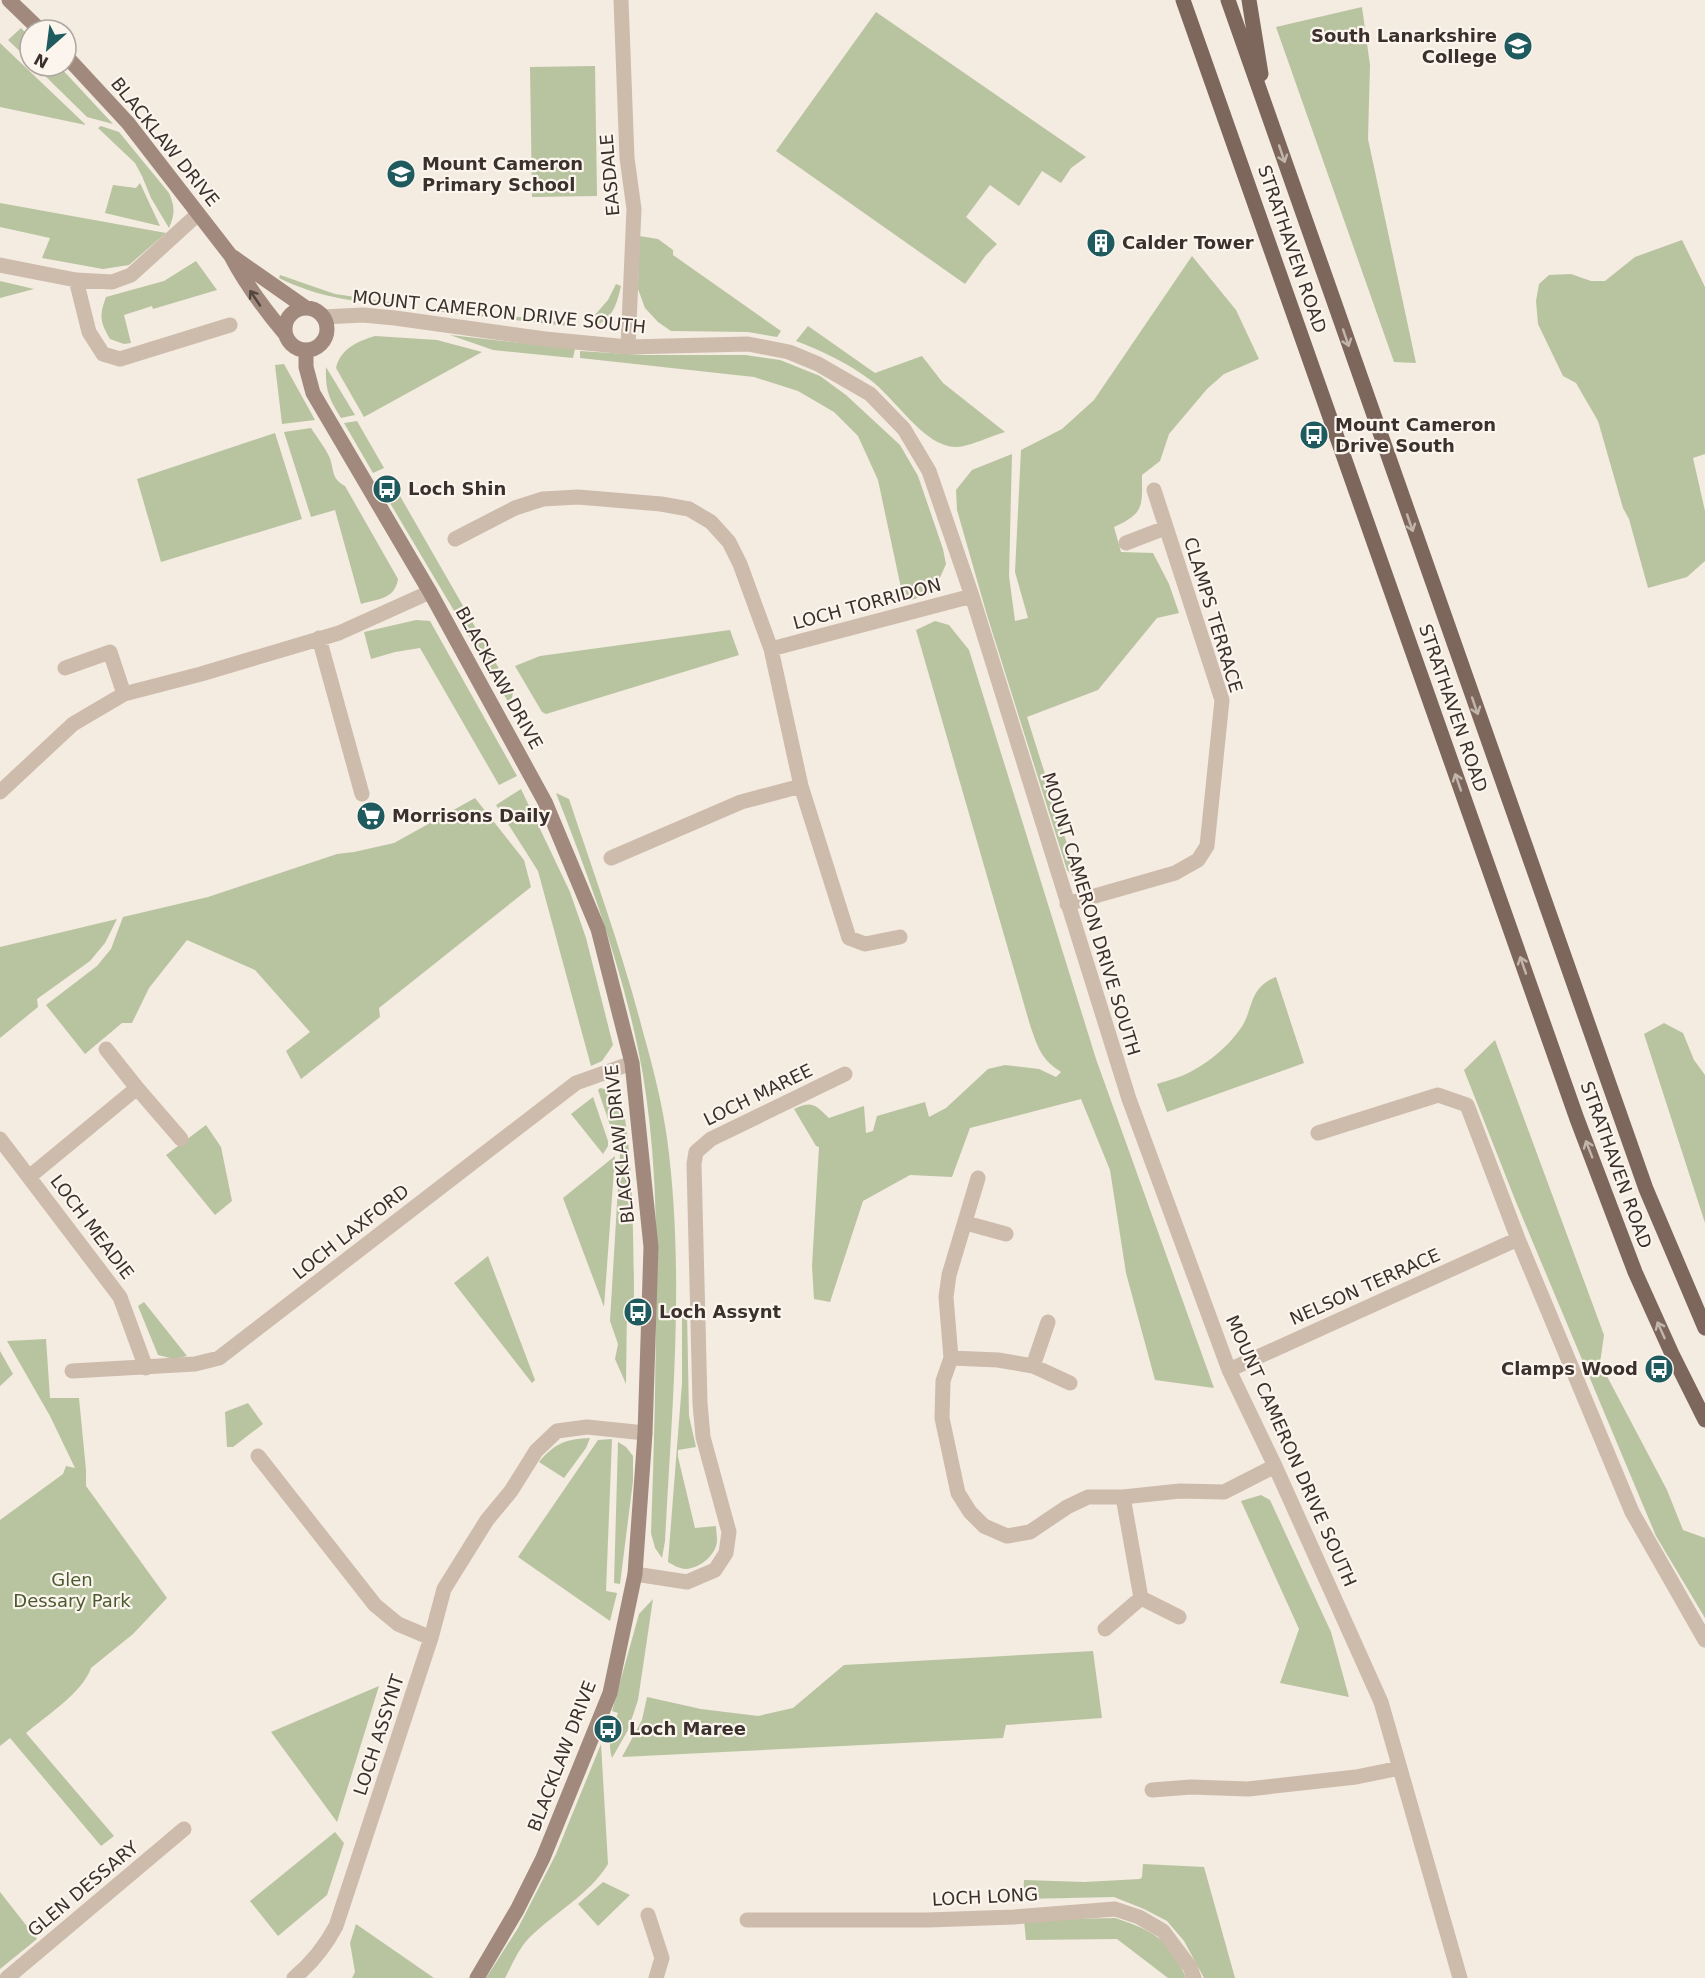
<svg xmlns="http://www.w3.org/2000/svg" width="1705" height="1978" viewBox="0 0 1705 1978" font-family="'DejaVu Sans',sans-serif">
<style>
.green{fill:#b8c4a0}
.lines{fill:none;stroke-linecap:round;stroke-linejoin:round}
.street{stroke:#cdbbac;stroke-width:15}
.secondary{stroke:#a18a7d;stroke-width:15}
.primary{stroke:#7d675c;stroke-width:15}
.oneway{stroke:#c2b5ac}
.oneway2{stroke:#544640}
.labels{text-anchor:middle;stroke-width:4.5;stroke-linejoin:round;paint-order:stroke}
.poi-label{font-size:18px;font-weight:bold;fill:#3b302b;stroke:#fbf5ee;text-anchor:start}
.street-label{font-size:18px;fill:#3b302b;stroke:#fbf5ee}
.park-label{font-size:18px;fill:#4a5a2e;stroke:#fbf5ee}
</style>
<rect width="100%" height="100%" fill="#f4ebe1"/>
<path class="green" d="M 1362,7 L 1370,65 L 1368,139 L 1416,363 L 1394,362 L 1276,27 Z
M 876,12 L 1086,157 L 1071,168 L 1061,183 L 1042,171 L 1019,206 L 990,185 L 966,217 L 997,244 L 986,255 L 965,284 L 776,151 Z
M 21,28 L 30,37 L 30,61 L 8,40 Z
M 0,43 L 86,125 L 0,107 Z
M 35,66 L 59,66 L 113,124 L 87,117 Z
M 595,66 L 597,196 L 532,197 L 530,67 Z
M 101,126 L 119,132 L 169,193 C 175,207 175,214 169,228 L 151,198 L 142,176 L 135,163 L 98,128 Z
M 140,183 L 160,226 L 105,213 L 113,185 L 136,188 Z
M 0,203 L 166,233 L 129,265 L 103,269 L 42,258 L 50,238 L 0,227 Z
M 639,236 L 658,239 L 673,250 L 673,255 L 781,331 L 777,337 L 748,332 L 671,331 L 658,322 L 645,308 L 638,289 Z
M 1682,240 L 1705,287 L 1705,454 L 1693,458 L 1705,511 L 1705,561 L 1687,577 L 1648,588 L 1629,519 L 1623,508 L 1598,421 L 1576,383 L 1563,376 L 1538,324 L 1536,301 L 1539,284 L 1549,275 L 1571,274 L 1591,281 L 1605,281 L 1635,257 Z
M 1192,256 L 1236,310 L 1259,359 L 1224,374 L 1207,389 L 1169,434 L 1160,461 L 1142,475 C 1142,506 1145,513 1114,527 L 1121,552 L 1153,553 L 1169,584 L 1179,613 L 1157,618 L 1098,690 L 1027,717 L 1079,882 L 1067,870 L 987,615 L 957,510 L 956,490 L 972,470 L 1012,454 L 1009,576 L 1015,621 L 1028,618 L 1015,572 L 1021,450 L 1062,429 L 1094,400 Z
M 196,261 L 217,290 L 153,309 L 152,306 L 124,315 L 131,343 L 124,344 L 110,339 C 100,322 99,316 106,297 L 164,281 Z
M 280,275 L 335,294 L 389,302 L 389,305 C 350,301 315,296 279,278 Z
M 0,281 L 34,289 L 0,298 Z
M 616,284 L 621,286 C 616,308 611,323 586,329 L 587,324 L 608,300 Z
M 435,307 L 576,324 L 576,327 L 434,311 Z
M 808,326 L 875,373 L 922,356 L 943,383 L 1005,432 C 994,435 968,447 957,447 C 924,448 895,397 869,379 C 846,362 822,351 796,341 Z
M 450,335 L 575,349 L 573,358 L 493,350 Z
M 375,336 L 437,340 L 482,352 L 364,417 L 336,368 C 340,349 358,341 375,336 Z
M 580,351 L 643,355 L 745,355 L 780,360 L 820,376 L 846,395 L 900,445 L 918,476 L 943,549 L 946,564 L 934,591 L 924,596 L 904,602 L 878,480 L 858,436 L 834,412 L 798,391 L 754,377 L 580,358 Z
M 284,364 L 315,420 L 282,424 L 275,365 Z
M 326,367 L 355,415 L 341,418 C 329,399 325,390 326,367 Z
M 357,421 L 384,468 L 373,473 L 344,423 Z
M 311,428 C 316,436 330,454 331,462 C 334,474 333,479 345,486 L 398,579 C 395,599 378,599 361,604 L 335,510 L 311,517 L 284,432 Z
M 275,433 L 302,519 L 161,562 L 137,479 Z
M 400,496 L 513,693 L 510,705 L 390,503 Z
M 416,620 L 430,621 L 517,776 L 499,785 L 420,648 L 395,652 L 371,659 L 364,632 Z
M 935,621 L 949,625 L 969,650 L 1096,1059 L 1214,1388 L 1155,1380 L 1126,1273 L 1110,1170 L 1081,1099 L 970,1128 L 952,1177 L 910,1175 L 863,1201 L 830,1302 L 814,1299 L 812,1266 L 819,1147 L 816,1146 L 794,1109 C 813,1100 815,1105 829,1118 L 864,1106 L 866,1133 L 873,1131 L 877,1116 L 925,1102 L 929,1117 L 946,1108 L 988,1069 L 1005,1065 L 1039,1069 L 1056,1077 L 1061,1072 C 1041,1059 1038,1048 1030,1025 L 916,630 Z
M 730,630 L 739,655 L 546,714 L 542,712 L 515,666 L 540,656 Z
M 521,789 L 570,892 L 586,938 L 613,1045 L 602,1061 L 591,1066 L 538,871 L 496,805 Z
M 556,793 L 569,799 C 595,877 623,954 643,1032 C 653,1067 662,1103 667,1138 C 685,1272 672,1407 665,1541 L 662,1558 L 655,1548 L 651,1533 C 654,1453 656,1373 656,1293 C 657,1219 655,1148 643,1075 C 626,978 592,885 556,793 Z
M 475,798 L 524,860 L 531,887 L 379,1008 L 380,1017 L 301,1079 L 286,1051 L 310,1032 L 255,970 L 187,940 L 149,988 L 132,1023 L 122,1023 L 85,1054 L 46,1005 L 97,966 L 111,949 L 123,917 L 208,897 L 337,854 L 354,852 L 394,843 Z
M 117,919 L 105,943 L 90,961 L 37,999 L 38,1007 L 0,1038 L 0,947 Z
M 1276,977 L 1304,1063 L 1167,1112 L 1157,1084 C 1169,1080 1182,1077 1192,1071 C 1209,1062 1227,1047 1238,1032 C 1255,1012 1246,989 1276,977 Z
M 1664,1023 L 1683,1033 L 1694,1060 L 1705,1075 L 1705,1223 L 1644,1034 Z
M 1495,1040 L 1604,1335 L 1600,1363 L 1667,1490 L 1683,1530 L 1705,1538 L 1705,1618 L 1656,1536 L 1516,1202 L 1464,1070 Z
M 600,1088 C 605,1089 613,1092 617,1095 C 634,1113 634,1273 634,1305 L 627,1305 L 626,1384 L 615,1359 L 618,1344 L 610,1321 L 620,1154 L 598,1090 Z
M 593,1097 L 608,1141 L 608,1146 L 603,1154 L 571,1114 Z
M 206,1125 L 221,1147 L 232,1201 L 215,1215 L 166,1155 Z
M 615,1156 L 604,1307 L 563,1198 Z
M 488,1256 L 535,1380 L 532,1383 L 454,1283 Z
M 144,1302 L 187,1356 L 174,1359 L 158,1355 L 138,1306 Z
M 682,1310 L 687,1311 L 689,1416 L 696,1447 L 678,1450 L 678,1457 L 695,1528 L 716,1526 C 716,1530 717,1536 717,1541 C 716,1555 700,1568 686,1569 C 680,1569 673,1565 668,1562 L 682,1383 Z
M 46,1339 L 50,1398 L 79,1398 L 86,1470 L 86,1486 L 167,1598 L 133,1634 L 91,1668 C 83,1692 46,1716 26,1733 L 114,1836 L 101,1846 L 10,1738 L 0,1746 L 0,1520 L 63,1474 L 66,1466 L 75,1468 L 50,1416 L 7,1341 Z
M 0,1351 L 13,1374 L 0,1386 Z
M 248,1403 L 263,1424 L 233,1447 L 227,1447 L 225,1412 Z
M 590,1438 L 586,1448 L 564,1478 L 539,1462 C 555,1443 566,1439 590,1438 Z
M 612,1439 L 606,1591 L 617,1593 L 610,1621 L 518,1557 L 598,1440 Z
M 618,1442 L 626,1447 L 633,1456 L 633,1481 L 620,1584 L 614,1583 Z
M 1261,1495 L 1270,1500 L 1331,1632 L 1349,1697 L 1280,1683 L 1299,1629 L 1241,1501 Z
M 653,1599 L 638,1700 L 628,1730 L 612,1758 C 607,1741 612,1729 618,1713 L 612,1711 L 639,1614 Z
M 1093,1651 L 1102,1718 L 1006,1725 L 1003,1738 L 622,1757 L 642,1720 L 647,1697 L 701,1709 L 758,1716 L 793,1708 L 844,1665 Z
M 379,1686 L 337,1822 L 271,1732 Z
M 601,1744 L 608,1864 C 589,1895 554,1913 529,1938 C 519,1948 512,1965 505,1978 L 486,1978 L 518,1928 L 556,1854 Z
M 335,1832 L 344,1843 L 327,1895 L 278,1936 L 250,1901 Z
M 1143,1864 L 1204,1867 L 1235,1978 L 1204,1978 L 1184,1941 L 1167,1921 L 1144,1909 L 1114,1897 L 1023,1899 L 1024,1880 L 1084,1882 L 1140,1879 L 1142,1877 Z
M 603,1882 L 630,1895 L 598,1926 L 578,1904 Z
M 0,1892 L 37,1939 L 0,1969 Z
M 1115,1918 C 1152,1930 1171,1940 1186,1978 L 1168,1978 L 1117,1939 L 1026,1940 L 1024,1920 Z
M 356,1924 L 434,1978 L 352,1978 L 355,1972 L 350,1943 Z"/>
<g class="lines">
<path class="street" d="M 621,0 L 627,158 L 634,209 L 628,347
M 0,265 L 76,280 L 112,282 L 131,275 L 198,214
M 76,280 L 89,332 L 103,354 L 120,359 L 230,325
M 323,317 L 363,315 L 395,318 L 545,339 L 628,347 L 748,344 L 789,352 L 818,364 L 870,394 L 904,429 L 929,471 L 972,596 L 1129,1099 L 1229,1370 L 1275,1466 L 1381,1702 L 1460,1978
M 455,539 L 515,508 L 543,499 L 578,497 L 661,504 L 689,509 L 711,522 L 729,542 L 740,564 L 771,649 L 801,786 L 849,938 L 865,944 L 900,937
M 1126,543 L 1165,528
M 319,638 L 362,794
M 771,649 L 972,596
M 65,668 L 110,652 L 124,694
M 0,792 L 73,724 L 124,694 L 201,674 L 339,633 L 430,592
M 611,858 L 741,802 L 801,786
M 1067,904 L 1175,873 L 1198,860 L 1207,846 L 1222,700 L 1154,490
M 106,1049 L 137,1088 L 181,1139
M 1318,1133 L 1438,1095 L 1467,1105 L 1518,1239 L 1632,1512 L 1705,1640
M 0,1139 L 120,1297 L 146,1368
M 29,1177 L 137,1088
M 978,1178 L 949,1275 L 946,1297 L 951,1358 L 943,1381 L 942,1418 L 958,1493 L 970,1512 L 984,1526 L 1007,1536 L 1030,1532 L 1067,1507 L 1088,1497 L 1123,1497 L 1180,1491 L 1224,1492 L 1275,1466
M 966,1223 L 1006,1234
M 951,1358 L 998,1360 L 1033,1366 L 1070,1383
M 1033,1366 L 1048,1322
M 1229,1370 L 1518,1239
M 72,1371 L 195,1364 L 219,1358 L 576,1083 L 632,1063
M 258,1456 L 375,1605 L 398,1624 L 431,1638
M 1123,1497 L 1141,1598
M 635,1574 L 687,1582 L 715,1570 L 726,1553 L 729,1532 L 703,1437 L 700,1403 L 694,1164 L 696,1152 L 711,1139 L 845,1074
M 1105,1629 L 1141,1598 L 1179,1617
M 1152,1790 L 1191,1787 L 1248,1789 L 1356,1777 L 1400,1768
M 648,1915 L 662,1958 L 656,1978
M 747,1920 L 928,1920 L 1014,1917 L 1115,1909 L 1139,1917 L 1163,1931 L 1190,1967 L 1194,1978
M 7,1978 L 184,1829
M 294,1978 C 312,1963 325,1947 336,1926 L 431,1638 L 444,1589 L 487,1520 L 511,1491 L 536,1451 L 557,1431 L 587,1427 L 645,1433"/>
<path class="secondary" d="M 9,0 L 40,30
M 66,56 L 128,123 L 231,256 C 246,285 265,310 286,335
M 233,257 L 306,308
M285 329a21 21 0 1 1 42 0a21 21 0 1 1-42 0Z
M 306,350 L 306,367 L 313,393 L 430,592 L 545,802 L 598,929 L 632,1063 L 651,1247 L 645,1433 L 635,1574 L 610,1693 L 543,1858 L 517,1910 L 477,1978"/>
<path class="primary" d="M 1183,0 L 1577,1119 L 1635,1272 L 1672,1354 L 1705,1420
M 1228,0 L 1646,1189 L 1705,1328
M 1249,0 L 1261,74"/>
</g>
<defs><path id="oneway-shaft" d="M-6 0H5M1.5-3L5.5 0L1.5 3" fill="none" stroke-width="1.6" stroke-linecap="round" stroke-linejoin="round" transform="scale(1.5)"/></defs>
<g class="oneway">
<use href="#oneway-shaft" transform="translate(1282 154) rotate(71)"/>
<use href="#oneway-shaft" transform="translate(1346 338) rotate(71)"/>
<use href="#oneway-shaft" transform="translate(1410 523) rotate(71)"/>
<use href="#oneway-shaft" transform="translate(1475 706) rotate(71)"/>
<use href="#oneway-shaft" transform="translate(1458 782) rotate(-109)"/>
<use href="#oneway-shaft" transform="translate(1523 965) rotate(-109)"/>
<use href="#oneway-shaft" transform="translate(1589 1149) rotate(-111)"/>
<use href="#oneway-shaft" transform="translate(1661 1330) rotate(-114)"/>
</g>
<use class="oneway2" href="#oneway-shaft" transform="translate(255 298) rotate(-124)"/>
<defs>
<g id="university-disc" transform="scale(1.5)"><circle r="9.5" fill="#1f5a5e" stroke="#fbf5ee"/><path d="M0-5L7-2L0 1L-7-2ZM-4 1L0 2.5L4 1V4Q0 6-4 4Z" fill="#fff"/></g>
<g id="school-disc" transform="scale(1.5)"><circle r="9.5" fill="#1f5a5e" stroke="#fbf5ee"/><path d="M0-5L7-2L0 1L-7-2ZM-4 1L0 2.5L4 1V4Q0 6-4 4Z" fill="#fff"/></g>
<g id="building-disc" transform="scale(1.5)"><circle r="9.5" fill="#1f5a5e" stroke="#fbf5ee"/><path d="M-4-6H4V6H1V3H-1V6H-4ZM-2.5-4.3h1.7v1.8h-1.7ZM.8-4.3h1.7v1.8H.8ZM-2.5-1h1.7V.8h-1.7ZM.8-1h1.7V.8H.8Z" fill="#fff"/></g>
<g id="bus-disc" transform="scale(1.5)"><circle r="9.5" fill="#1f5a5e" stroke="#fbf5ee"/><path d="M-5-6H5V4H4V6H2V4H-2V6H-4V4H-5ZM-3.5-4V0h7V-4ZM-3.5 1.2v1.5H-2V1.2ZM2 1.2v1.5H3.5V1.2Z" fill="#fff"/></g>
<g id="supermarket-disc" transform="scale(1.5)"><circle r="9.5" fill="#1f5a5e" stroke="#fbf5ee"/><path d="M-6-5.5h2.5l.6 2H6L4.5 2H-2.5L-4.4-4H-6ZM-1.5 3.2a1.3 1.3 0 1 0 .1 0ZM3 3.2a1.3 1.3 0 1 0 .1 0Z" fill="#fff"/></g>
</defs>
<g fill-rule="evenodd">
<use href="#university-disc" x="1518" y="46"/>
<use href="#school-disc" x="401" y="174"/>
<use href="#building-disc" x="1101" y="243"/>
<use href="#bus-disc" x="1314" y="435"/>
<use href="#bus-disc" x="387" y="489"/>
<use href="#supermarket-disc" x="371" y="816"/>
<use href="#bus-disc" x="638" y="1312"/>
<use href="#bus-disc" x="1659" y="1369"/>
<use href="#bus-disc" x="608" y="1729"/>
</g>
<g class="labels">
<g class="poi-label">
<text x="1497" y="42" text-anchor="end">South Lanarkshire<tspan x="1497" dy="21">College</tspan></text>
<text x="422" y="170">Mount Cameron<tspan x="422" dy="21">Primary School</tspan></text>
<text x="1122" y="249">Calder Tower</text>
<text x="1335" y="431">Mount Cameron<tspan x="1335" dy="21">Drive South</tspan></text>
<text x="408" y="495">Loch Shin</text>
<text x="392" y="822">Morrisons Daily</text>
<text x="659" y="1318">Loch Assynt</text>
<text x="1638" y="1375" text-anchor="end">Clamps Wood</text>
<text x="629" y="1735">Loch Maree</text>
</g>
<g class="street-label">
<text transform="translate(165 142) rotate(51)" y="6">BLACKLAW DRIVE</text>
<text transform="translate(610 175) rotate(-95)" y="6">EASDALE</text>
<text transform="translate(1292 249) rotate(71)" y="6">STRATHAVEN ROAD</text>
<text transform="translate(499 312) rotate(6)" y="6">MOUNT CAMERON DRIVE SOUTH</text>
<text transform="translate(867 604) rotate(-15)" y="6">LOCH TORRIDON</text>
<text transform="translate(1213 615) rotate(73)" y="6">CLAMPS TERRACE</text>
<text transform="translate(499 678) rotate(61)" y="6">BLACKLAW DRIVE</text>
<text transform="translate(1453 708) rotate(71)" y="6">STRATHAVEN ROAD</text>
<text transform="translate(1091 914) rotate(73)" y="6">MOUNT CAMERON DRIVE SOUTH</text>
<text transform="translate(758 1095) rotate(-26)" y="6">LOCH MAREE</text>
<text transform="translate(620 1144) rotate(-96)" y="6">BLACKLAW DRIVE</text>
<text transform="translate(1616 1165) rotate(70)" y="6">STRATHAVEN ROAD</text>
<text transform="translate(92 1227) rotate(53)" y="6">LOCH MEADIE</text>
<text transform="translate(351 1232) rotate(-38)" y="6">LOCH LAXFORD</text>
<text transform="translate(1365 1287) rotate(-24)" y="6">NELSON TERRACE</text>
<text transform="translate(1291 1451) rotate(66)" y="6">MOUNT CAMERON DRIVE SOUTH</text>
<text transform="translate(379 1735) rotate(-72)" y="6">LOCH ASSYNT</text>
<text transform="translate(562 1756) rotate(-69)" y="6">BLACKLAW DRIVE</text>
<text transform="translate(83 1889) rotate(-40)" y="6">GLEN DESSARY</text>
<text transform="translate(985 1897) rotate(-3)" y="6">LOCH LONG</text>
</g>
<g class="park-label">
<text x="72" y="1586">Glen<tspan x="72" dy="21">Dessary Park</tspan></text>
</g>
</g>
<g transform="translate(48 48) rotate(208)"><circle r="28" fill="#fbf5ee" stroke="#aea6a0" stroke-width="1.5"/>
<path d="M0-4.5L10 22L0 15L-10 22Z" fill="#1f5a5e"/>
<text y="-9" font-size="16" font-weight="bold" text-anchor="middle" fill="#3b302b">N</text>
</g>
</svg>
